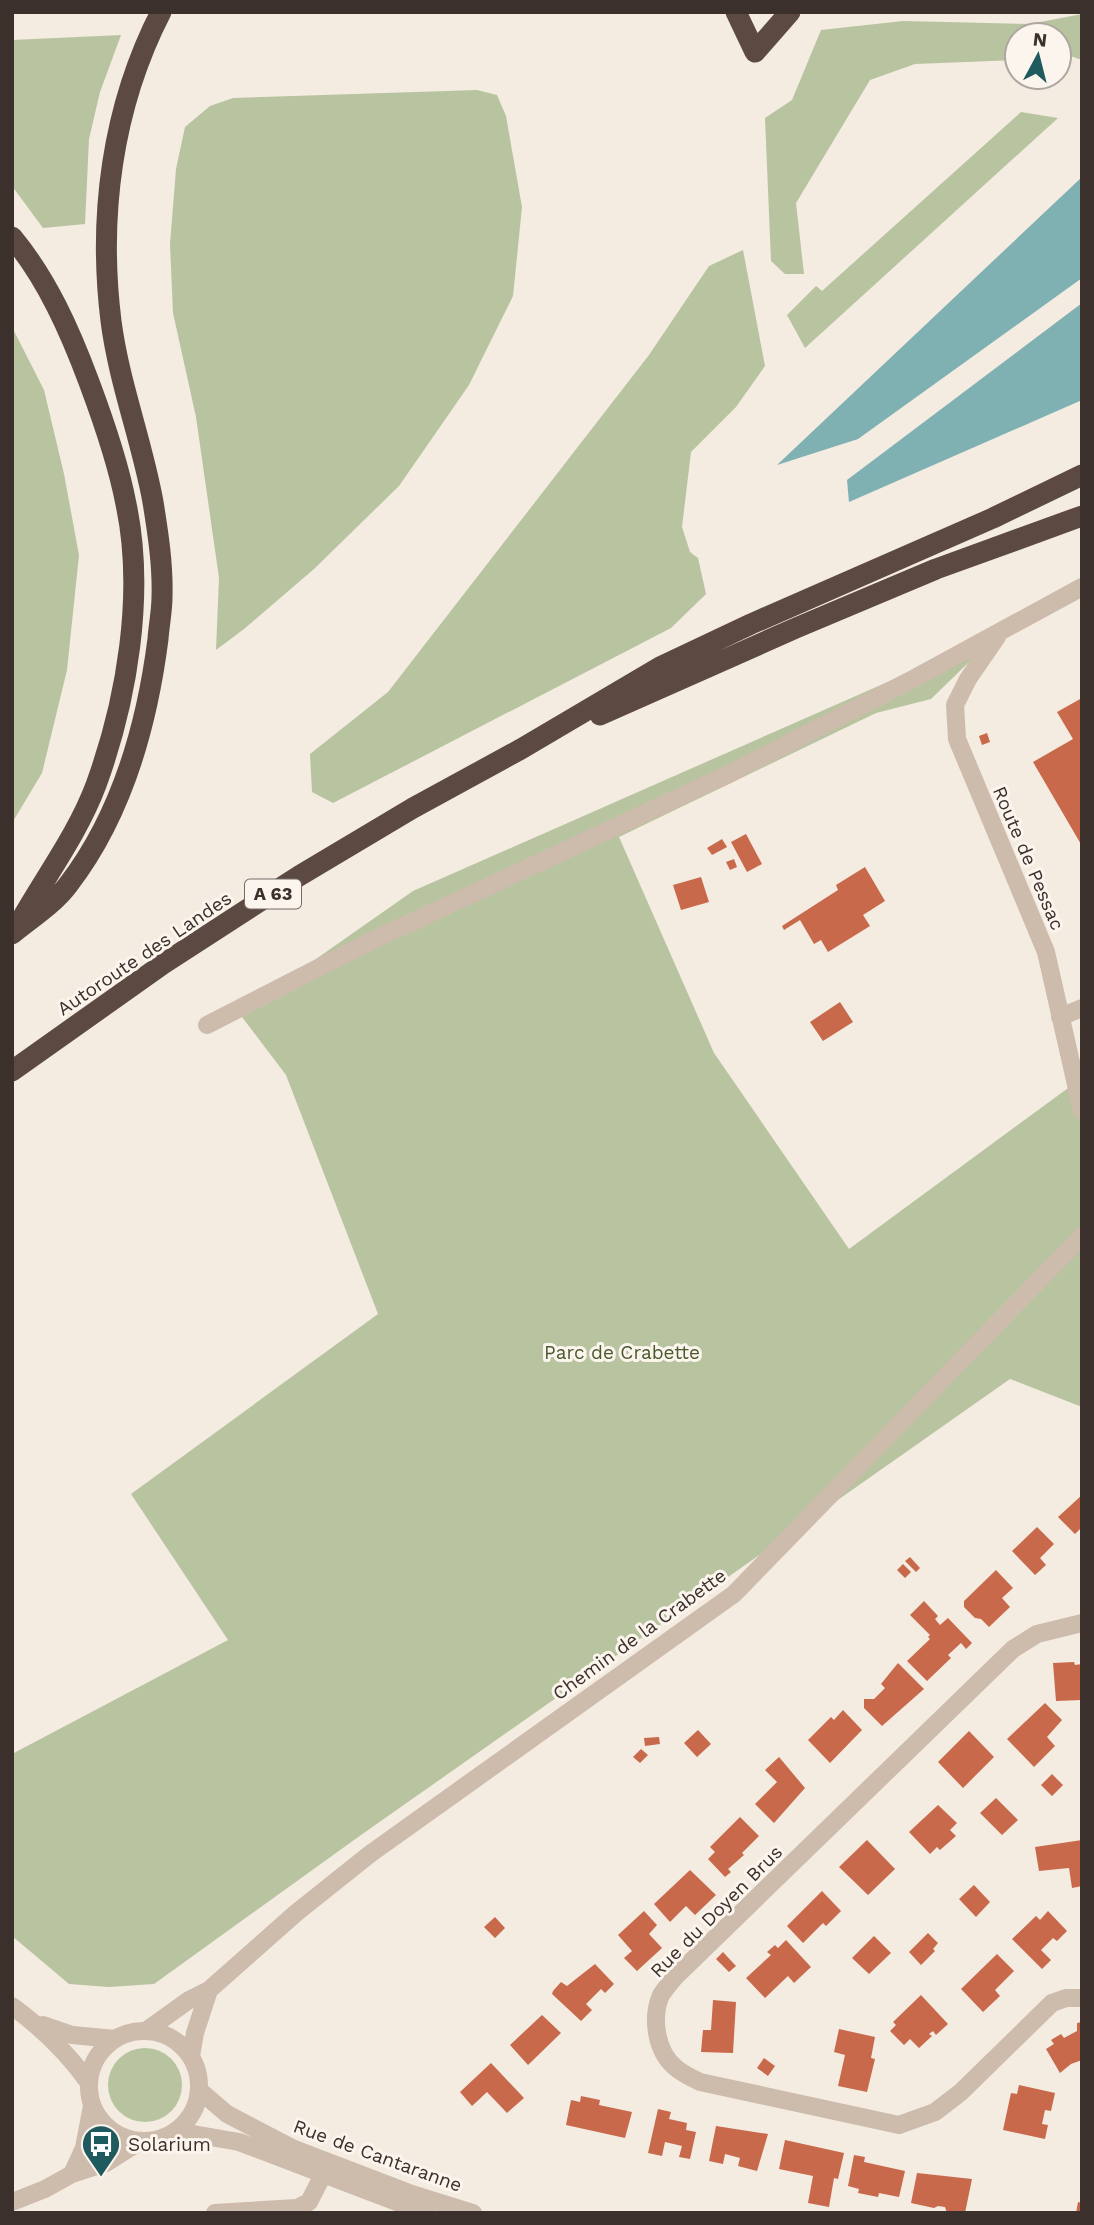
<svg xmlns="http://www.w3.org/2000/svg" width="1094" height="2225" viewBox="0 0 1094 2225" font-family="'Work Sans',sans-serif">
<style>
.green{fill:#b8c4a0}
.water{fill:#7fb0b2}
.building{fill:#c8694b}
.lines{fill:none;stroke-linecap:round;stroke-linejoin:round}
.minor{stroke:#cdbbac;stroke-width:18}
.tertiary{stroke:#cdbbac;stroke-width:18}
.motorway{stroke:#5c4a42;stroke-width:21}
.labels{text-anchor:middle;stroke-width:6;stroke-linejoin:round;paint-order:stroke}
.shield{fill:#fbf5ee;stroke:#756b66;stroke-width:2}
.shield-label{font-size:18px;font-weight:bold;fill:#3b302b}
.street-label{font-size:19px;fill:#3b302b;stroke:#fbf5ee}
.park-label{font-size:19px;fill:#4a5a2e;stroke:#fbf5ee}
.poi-label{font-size:19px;fill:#3b302b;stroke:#fbf5ee;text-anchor:start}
</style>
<rect width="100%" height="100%" fill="#f4ebe1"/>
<path class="green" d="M 1082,14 L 1082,60 L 1059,52 L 1059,35 L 1017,35 L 1017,60 L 915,64 L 870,80 L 796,203 L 804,274 L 785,274 L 771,261 L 765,118 L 792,100 L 821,30 L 903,21 L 1030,24 Z
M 121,35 L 100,92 L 89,139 L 85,224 L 43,228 L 12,186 L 12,40 Z
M 477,90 L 497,95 L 506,116 L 522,207 L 513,296 L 469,385 L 399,486 L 314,569 L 244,629 L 216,650 L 219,578 L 196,417 L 173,313 L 170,244 L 176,169 L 185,127 L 210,106 L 233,98 Z
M 1021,112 L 1058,118 L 805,348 L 787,315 L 816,286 L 822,291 Z
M 743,250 L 765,366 L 736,407 L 691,452 L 682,527 L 690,552 L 698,558 L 706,594 L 671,628 L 333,803 L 312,792 L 310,754 L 388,692 L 649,355 L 709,266 Z
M 12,327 L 44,390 L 64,474 L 79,555 L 67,670 L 42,773 L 12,823 Z
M 999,633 L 931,699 L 876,713 L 619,837 L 714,1053 L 849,1249 L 1075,1083 L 1082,1111 L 1082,1407 L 1010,1379 L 361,1835 L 154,1984 L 109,1987 L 69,1984 L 12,1936 L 12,1754 L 228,1640 L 131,1494 L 378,1314 L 286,1075 L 239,1013 L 413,891 Z
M108 2085a37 37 0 1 1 74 0a37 37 0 1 1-74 0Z"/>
<path class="water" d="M 1082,177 L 1082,278 L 858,439 L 777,465 Z
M 1082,303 L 1082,400 L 849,502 L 847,480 Z"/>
<path class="building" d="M 1082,698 L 1082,846 L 1033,762 L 1073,739 L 1057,712 Z
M 987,733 L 990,742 L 982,745 L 979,736 Z
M 746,834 L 762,864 L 747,872 L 731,842 Z
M 722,839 L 727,847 L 712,855 L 707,848 Z
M 734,859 L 737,867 L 730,870 L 726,862 Z
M 865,867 L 885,901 L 863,915 L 870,926 L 828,952 L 821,940 L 814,944 L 800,920 L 784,930 L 782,926 L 838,890 L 836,885 Z
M 701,877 L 709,902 L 681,910 L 673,885 Z
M 840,1002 L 853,1022 L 823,1041 L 810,1022 Z
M 1082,1495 L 1082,1527 L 1075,1534 L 1058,1517 Z
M 1037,1527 L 1054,1544 L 1040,1558 L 1046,1565 L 1035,1575 L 1012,1551 Z
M 910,1557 L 920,1568 L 916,1572 L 905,1561 Z
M 903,1564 L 911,1572 L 905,1578 L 897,1570 Z
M 996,1570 L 1013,1588 L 1002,1598 L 1010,1607 L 989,1627 L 981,1619 L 975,1618 L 964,1607 L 964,1601 Z
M 924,1601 L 938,1616 L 935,1619 L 940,1625 L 948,1618 L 972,1643 L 966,1649 L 961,1643 L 948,1655 L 951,1658 L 927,1681 L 907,1661 L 930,1639 L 928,1637 L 930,1635 L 910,1615 Z
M 1074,1662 L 1075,1665 L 1082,1664 L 1082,1700 L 1056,1701 L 1053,1663 Z
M 898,1663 L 924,1689 L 882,1726 L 864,1708 L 864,1699 L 874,1699 L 885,1688 L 881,1684 Z
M 1045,1703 L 1062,1720 L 1047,1737 L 1055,1746 L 1034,1767 L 1007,1739 Z
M 843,1710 L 862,1730 L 830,1763 L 808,1740 L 831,1717 L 834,1720 Z
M 698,1730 L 711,1744 L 697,1757 L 684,1743 Z
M 969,1731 L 994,1757 L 963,1788 L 938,1762 Z
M 659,1737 L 660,1744 L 645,1746 L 644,1738 Z
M 641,1749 L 648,1755 L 640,1763 L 633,1757 Z
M 779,1757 L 805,1788 L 774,1823 L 755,1804 L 777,1782 L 765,1770 Z
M 1052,1774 L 1063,1785 L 1052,1796 L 1041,1785 Z
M 996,1798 L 1018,1820 L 1002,1835 L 980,1813 Z
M 938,1805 L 957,1823 L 950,1830 L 956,1836 L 940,1850 L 937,1847 L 930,1854 L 909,1832 Z
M 740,1817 L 759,1836 L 742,1853 L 744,1855 L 728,1869 L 731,1872 L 725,1877 L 708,1859 L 715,1852 L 710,1847 Z
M 867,1840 L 895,1869 L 868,1895 L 839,1867 Z
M 1082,1840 L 1082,1886 L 1072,1888 L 1069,1868 L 1039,1871 L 1035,1847 Z
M 690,1870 L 716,1895 L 695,1915 L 686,1906 L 670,1922 L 654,1904 Z
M 974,1885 L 990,1902 L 976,1917 L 959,1899 Z
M 822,1891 L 841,1911 L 826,1926 L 823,1923 L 803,1943 L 787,1926 Z
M 644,1911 L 657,1925 L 649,1934 L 662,1948 L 637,1971 L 624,1958 L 632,1951 L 618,1935 Z
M 1048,1911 L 1067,1931 L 1057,1941 L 1053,1938 L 1041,1950 L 1051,1960 L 1042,1969 L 1012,1939 L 1036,1916 L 1040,1920 Z
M 495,1917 L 505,1928 L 495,1938 L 484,1927 Z
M 928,1933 L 938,1943 L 933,1949 L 935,1951 L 921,1965 L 909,1952 Z
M 874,1936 L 891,1953 L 869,1974 L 852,1958 Z
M 786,1940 L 811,1967 L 794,1983 L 788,1976 L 765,1998 L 746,1978 L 771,1955 L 767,1952 L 775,1945 L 778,1948 Z
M 723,1952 L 736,1966 L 729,1972 L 716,1959 Z
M 997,1954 L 1014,1971 L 995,1990 L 1000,1996 L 983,2012 L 961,1989 Z
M 595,1964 L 614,1984 L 605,1993 L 601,1989 L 586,2004 L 592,2010 L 581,2021 L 552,1994 L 553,1991 L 561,1982 L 567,1986 Z
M 921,1995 L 948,2024 L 936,2035 L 933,2031 L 929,2034 L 932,2036 L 919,2048 L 910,2039 L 904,2045 L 890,2031 L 896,2025 L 893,2022 Z
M 713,2000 L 736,2002 L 733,2053 L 701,2052 L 703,2030 L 711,2030 Z
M 542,2015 L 561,2033 L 528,2065 L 510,2045 Z
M 1082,2022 L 1082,2060 L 1071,2064 L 1060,2073 L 1046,2049 L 1054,2044 L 1051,2040 L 1061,2034 L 1064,2038 L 1077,2031 L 1077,2023 Z
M 839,2029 L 875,2037 L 871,2058 L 875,2059 L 867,2092 L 838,2086 L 845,2055 L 834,2052 Z
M 764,2058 L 775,2066 L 768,2076 L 757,2068 Z
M 491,2063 L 524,2098 L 507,2113 L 487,2092 L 472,2106 L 460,2092 Z
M 1019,2085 L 1055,2093 L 1051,2111 L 1045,2110 L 1042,2124 L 1048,2125 L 1045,2139 L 1003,2130 L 1011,2093 L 1017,2094 Z
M 581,2096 L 600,2100 L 599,2105 L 632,2112 L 625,2138 L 566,2125 L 571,2100 L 580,2102 Z
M 658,2109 L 671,2112 L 669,2119 L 687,2123 L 686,2130 L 696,2132 L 690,2159 L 679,2157 L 682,2146 L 665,2142 L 662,2156 L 648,2153 Z
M 716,2126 L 768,2134 L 757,2171 L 738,2166 L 740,2158 L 725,2154 L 723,2164 L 709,2161 Z
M 785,2140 L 844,2153 L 838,2179 L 834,2178 L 829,2207 L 808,2203 L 813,2176 L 779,2169 Z
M 854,2155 L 865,2157 L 864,2162 L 905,2171 L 899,2197 L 879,2193 L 878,2197 L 858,2193 L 859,2189 L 848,2186 Z
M 917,2173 L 972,2179 L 965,2213 L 947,2213 L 945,2207 L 938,2206 L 934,2208 L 911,2203 Z
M 1078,2202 L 1082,2203 L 1082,2213 L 1076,2213 Z"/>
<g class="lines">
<path class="minor" d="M 997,637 L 968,679 L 955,705 L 957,739 L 1046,952 L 1082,1111
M 1060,1017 L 1082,1008
M 207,1025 L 367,943 L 731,773 L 915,678 L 1082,587
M 1082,1623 L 1037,1634 L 1013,1649 L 675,1977 C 670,1983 665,1989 661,1995 C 651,2018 656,2052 676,2068 C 683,2074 692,2078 700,2082 L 899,2125 L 935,2112 L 961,2092 L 1052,2003 L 1066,1998 L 1082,1998
M 147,2030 L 189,2000 L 209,1990 L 296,1913 L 370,1854 L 734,1594 L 1082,1236
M 191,2056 L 195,2033 L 209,1990
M 72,2174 L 84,2148 L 92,2106
M 12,2202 L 45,2189 L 72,2174 L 106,2163 L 141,2141
M 215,2213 L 297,2208 L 309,2202 L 329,2163"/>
<path class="tertiary" d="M 12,2006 C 42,2028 67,2052 89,2083
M 43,2025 L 72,2035 L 115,2039
M89 2086a55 55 0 1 1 110 0a55 55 0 1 1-110 0Z
M 199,2090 L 227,2114 L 294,2149 L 409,2193 L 473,2213
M 176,2131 L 239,2142 L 426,2213"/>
<path class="motorway" d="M 736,12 L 755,52 L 790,12
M 12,237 C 47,279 70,331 89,382 C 104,422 118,462 126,504 C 145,593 127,700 96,785 C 78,833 46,876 21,920
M 600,715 L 796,628 L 936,569 L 1082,516
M 12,934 C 30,919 54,904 68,885 C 122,815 147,725 158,639 C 159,625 162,611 162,597 C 163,565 158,533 153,502 C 142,441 119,383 111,321 C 98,216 112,107 161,12
M 12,1071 L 163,964 L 299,876 L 413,808 L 521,749 L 660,667 L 751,624 L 993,518 L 1082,475"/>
</g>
<defs>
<g id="bus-pin" transform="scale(2.0125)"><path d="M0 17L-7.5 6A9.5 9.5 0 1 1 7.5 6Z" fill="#1f5a5e" stroke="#fbf5ee"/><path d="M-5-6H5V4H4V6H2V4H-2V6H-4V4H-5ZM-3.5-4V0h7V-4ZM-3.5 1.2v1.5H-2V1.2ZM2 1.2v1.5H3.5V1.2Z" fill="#fff"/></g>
</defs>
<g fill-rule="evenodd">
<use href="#bus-pin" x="101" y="2144"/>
</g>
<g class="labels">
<rect class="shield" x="245" y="879.5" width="56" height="29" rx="5"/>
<g class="shield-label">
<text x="273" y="900">A 63</text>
</g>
<g class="street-label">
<text transform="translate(1029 858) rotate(67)" y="7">Route de Pessac</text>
<text transform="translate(144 953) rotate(-34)" y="7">Autoroute des Landes</text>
<text transform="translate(639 1634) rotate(-36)" y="7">Chemin de la Crabette</text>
<text transform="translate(716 1911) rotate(-45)" y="7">Rue du Doyen Brus</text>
<text transform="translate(378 2155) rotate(20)" y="7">Rue de Cantaranne</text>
</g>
<g class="park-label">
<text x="622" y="1359">Parc de Crabette</text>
</g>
<g class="poi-label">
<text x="128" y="2151">Solarium</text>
</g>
</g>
<rect width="1094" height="2225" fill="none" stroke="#3b302b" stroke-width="28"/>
<g transform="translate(1038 56) rotate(7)"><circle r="33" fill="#fbf5ee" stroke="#aea6a0" stroke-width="2"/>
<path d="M0-5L12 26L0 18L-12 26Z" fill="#1f5a5e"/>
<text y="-10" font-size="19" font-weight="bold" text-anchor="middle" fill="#3b302b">N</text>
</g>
</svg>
